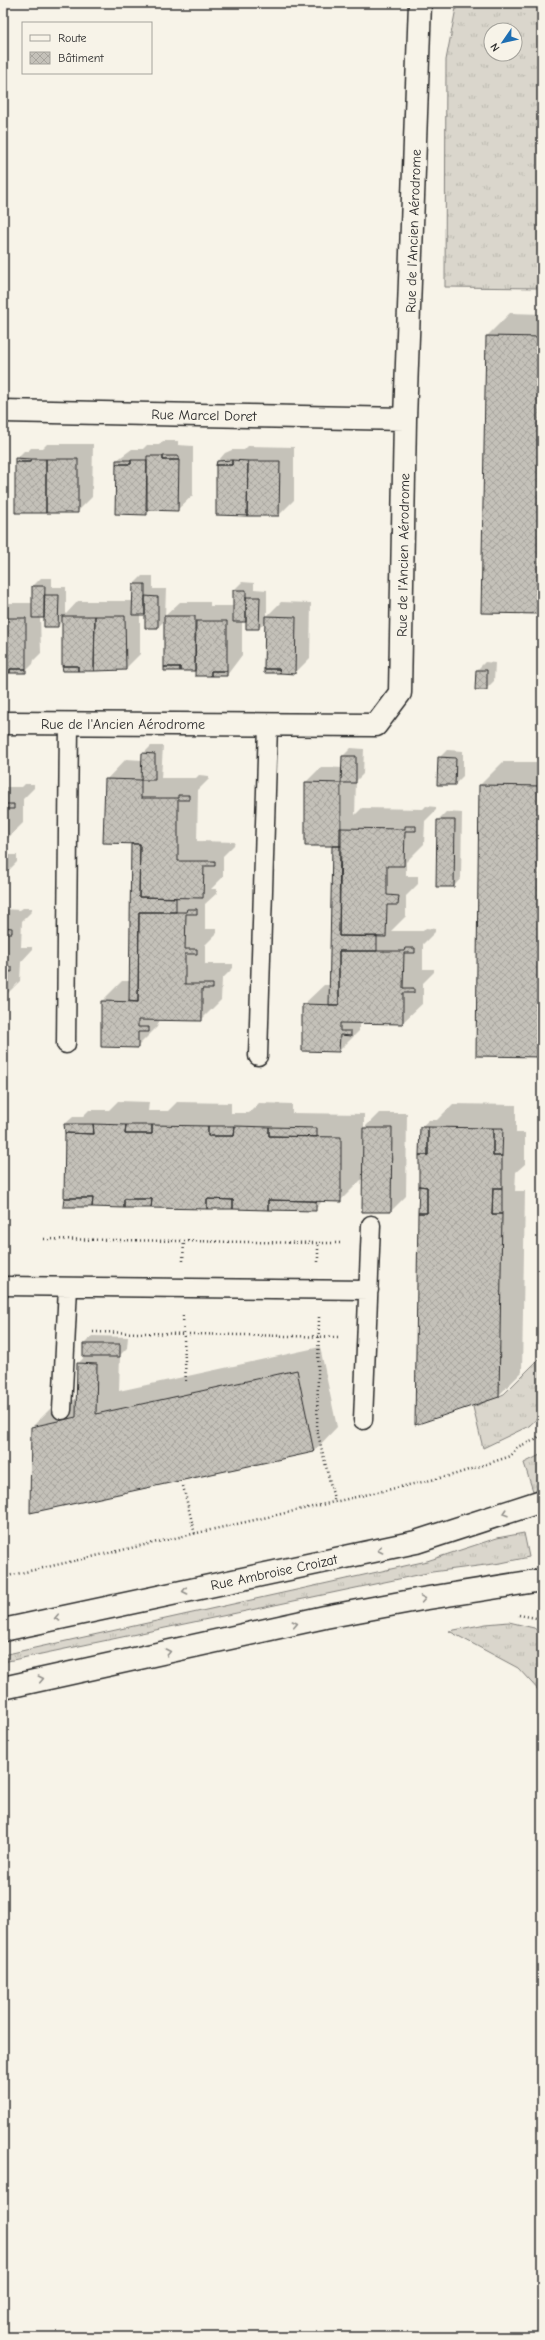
<svg xmlns="http://www.w3.org/2000/svg" width="545" height="2340" viewBox="0 0 545 2340" font-family="'Comic Neue',sans-serif">
<style>
.grass{fill:url(#grass-tufts);stroke:#82807c;fill-rule:evenodd}
.shadow{fill:#0003;fill-rule:evenodd}
.building{fill:url(#building-cross-hatch);stroke:#2b2b2b}
.lines{fill:none;stroke-linecap:round;stroke-linejoin:round}
.service-casing{stroke:#2b2b2b;stroke-width:21}
.minor-casing{stroke:#2b2b2b;stroke-width:25}
.secondary-casing{stroke:#2b2b2b;stroke-width:25}
.path{stroke:#2b2b2b;stroke-width:2.5;stroke-dasharray:1 3;stroke-linecap:butt}
.service{stroke:#f7f3e8;stroke-width:18}
.minor{stroke:#f7f3e8;stroke-width:22}
.secondary{stroke:#f7f3e8;stroke-width:22}
.oneway{stroke:#918f8a}
.labels{text-anchor:middle;stroke-width:3.5;stroke-linejoin:round;paint-order:stroke}
.street-label{font-size:14px;fill:#2b2b2b;stroke:#f7f3e8}
</style>
<defs>
<pattern id="grass-tufts" width="24" height="20" patternUnits="userSpaceOnUse"><rect width="24" height="20" fill="#dad6cc"/><path d="M3 7l-1-3M5 7V3M7 7l1-3M15 17l-1-3M17 17v-4M19 17l1-3" fill="none" stroke="#bbb8af"/></pattern>
<pattern id="building-cross-hatch" width="8" height="8" patternUnits="userSpaceOnUse"><rect width="8" height="8" fill="#c4c1b9"/><path d="M0 0l8 8M0 8l8-8" fill="none" stroke="#a9a69f"/></pattern>
</defs>
<rect width="100%" height="100%" fill="#f7f3e8"/>
<filter id="ink" filterUnits="userSpaceOnUse"><feTurbulence type="fractalNoise" baseFrequency=".025" numOctaves="2"/><feDisplacementMap in="SourceGraphic" scale="8" xChannelSelector="R" yChannelSelector="G"/><feConvolveMatrix kernelMatrix="1 2 1 2 8 2 1 2 1" color-interpolation-filters="sRGB"/></filter>
<g filter="url(#ink)">
<path class="grass" d="M 457,3 L 542,3 L 542,288 L 445,287 L 446,60 ZM 491,30 L 515,30 L 515,54 L 491,54 Z
M 542,1356 L 542,1414 L 529,1426 L 483,1448 L 473,1407 L 504,1394 Z
M 542,1454 L 542,1489 L 533,1491 L 524,1463 Z
M 524,1533 L 529,1557 L 501,1563 L 432,1572 L 3,1662 L 3,1655 L 427,1561 L 497,1538 Z
M 509,1622 L 534,1628 L 542,1634 L 542,1694 L 518,1668 L 449,1631 L 486,1624 Z"/>
<path class="shadow" d="M 510,313 L 542,314 L 542,613 L 487,336 Z
M 163,441 L 178,441 L 178,445 L 193,446 L 193,495 L 177,510 L 151,509 L 146,514 L 117,460 L 132,449 L 143,449 L 147,445 L 159,445 Z
M 47,444 L 93,444 L 92,497 L 77,512 L 16,459 L 24,451 L 28,451 L 31,448 L 43,448 Z
M 248,446 L 294,447 L 294,500 L 279,515 L 218,461 L 225,453 L 232,450 L 244,450 Z
M 142,576 L 153,576 L 153,589 L 166,589 L 165,616 L 180,602 L 210,602 L 210,606 L 234,606 L 234,590 L 242,582 L 254,583 L 254,589 L 267,590 L 267,616 L 281,602 L 311,603 L 310,658 L 295,673 L 265,672 L 266,621 L 259,628 L 247,621 L 242,621 L 242,655 L 227,675 L 196,670 L 165,670 L 165,620 L 158,627 L 146,614 L 140,614 L 140,654 L 125,669 L 63,620 L 58,626 L 45,617 L 40,617 L 41,653 L 34,660 L 33,664 L 25,672 L 3,672 L 3,599 L 9,599 L 9,603 L 33,603 L 33,586 L 41,578 L 52,578 L 52,587 L 66,587 L 66,614 L 78,601 L 133,601 L 134,584 Z
M 485,662 L 495,663 L 494,681 L 486,689 L 477,670 Z
M 151,746 L 163,746 L 161,778 L 196,778 L 199,775 L 209,776 L 209,779 L 198,790 L 197,841 L 235,842 L 234,845 L 223,856 L 223,877 L 211,889 L 217,889 L 217,893 L 205,904 L 205,929 L 217,929 L 217,933 L 205,945 L 205,964 L 233,964 L 233,968 L 222,979 L 221,1000 L 201,1020 L 160,1019 L 157,1027 L 137,1047 L 102,1001 L 122,981 L 131,981 L 134,842 L 106,780 L 126,759 L 142,760 L 143,754 Z
M 351,748 L 364,749 L 363,774 L 356,781 L 355,815 L 362,808 L 423,809 L 426,806 L 436,807 L 436,810 L 425,821 L 424,844 L 406,862 L 406,876 L 418,876 L 418,884 L 406,896 L 406,916 L 391,931 L 423,931 L 426,928 L 435,929 L 435,932 L 423,944 L 423,969 L 434,969 L 434,972 L 423,983 L 423,1003 L 402,1023 L 363,1022 L 359,1026 L 359,1031 L 339,1051 L 303,1050 L 303,1005 L 324,985 L 331,985 L 333,845 L 306,782 L 321,767 L 343,768 L 343,756 ZM 340,778 L 342,778 L 342,828 L 340,830 Z
M 447,750 L 463,751 L 463,776 L 455,784 L 439,758 Z
M 503,762 L 542,762 L 542,1056 L 480,785 Z
M 25,784 L 34,784 L 34,788 L 23,799 L 23,823 L 5,841 L 4,855 L 17,855 L 17,862 L 4,875 L 3,895 L 3,787 L 22,787 Z
M 446,812 L 462,813 L 461,878 L 454,886 L 438,820 Z
M 23,908 L 32,908 L 32,911 L 22,921 L 21,947 L 32,947 L 32,950 L 21,962 L 20,981 L 3,998 L 3,909 L 20,910 Z
M 118,1101 L 149,1102 L 148,1111 L 168,1111 L 177,1102 L 231,1103 L 231,1113 L 249,1113 L 259,1103 L 292,1104 L 292,1113 L 364,1114 L 364,1128 L 379,1113 L 407,1113 L 406,1196 L 391,1211 L 364,1177 L 340,1201 L 323,1200 L 315,1210 L 65,1124 L 73,1117 L 82,1117 L 89,1110 L 109,1110 Z
M 453,1104 L 516,1105 L 516,1133 L 525,1133 L 525,1164 L 516,1172 L 515,1191 L 525,1191 L 522,1372 L 498,1396 L 421,1127 L 429,1120 L 437,1120 Z
M 92,1336 L 128,1337 L 127,1348 L 120,1355 L 119,1391 L 320,1347 L 337,1427 L 314,1451 L 32,1427 L 55,1404 L 77,1399 L 78,1364 L 85,1356 L 84,1344 Z"/>
<path class="building" d="M 486,336 L 542,337 L 542,614 L 481,613 Z
M 147,456 L 163,456 L 163,460 L 179,460 L 178,511 L 146,510 Z
M 163,456 L 179,456 L 179,460 L 163,460 Z
M 15,458 L 31,459 L 30,462 L 15,462 Z
M 31,459 L 46,459 L 46,513 L 15,513 L 15,462 L 30,462 Z
M 46,459 L 78,459 L 78,513 L 46,513 Z
M 116,460 L 131,460 L 131,464 L 116,464 Z
M 131,460 L 147,460 L 147,515 L 115,514 L 116,464 L 131,464 Z
M 232,460 L 248,461 L 247,516 L 216,515 L 216,465 L 232,465 Z
M 232,460 L 232,465 L 216,465 L 217,461 Z
M 248,461 L 280,461 L 279,516 L 247,516 Z
M 133,584 L 145,584 L 145,615 L 132,615 Z
M 32,586 L 45,586 L 44,618 L 32,618 Z
M 233,590 L 246,590 L 246,622 L 233,622 Z
M 44,595 L 59,595 L 58,627 L 44,627 Z
M 145,596 L 158,597 L 158,628 L 145,628 Z
M 246,597 L 260,597 L 259,629 L 246,629 Z
M 62,616 L 95,616 L 94,671 L 78,671 L 78,666 L 62,666 Z
M 95,616 L 125,616 L 126,670 L 94,671 Z
M 164,616 L 195,616 L 195,671 L 180,671 L 180,667 L 164,667 Z
M 265,616 L 296,617 L 295,674 L 280,673 L 279,669 L 264,669 Z
M 3,618 L 26,618 L 26,669 L 10,669 L 10,673 L 3,673 Z
M 196,621 L 227,621 L 227,671 L 211,671 L 211,676 L 195,676 Z
M 62,666 L 78,666 L 78,671 L 63,671 Z
M 164,667 L 180,667 L 180,671 L 164,671 Z
M 10,669 L 26,669 L 26,673 L 10,673 Z
M 264,669 L 279,669 L 280,673 L 264,673 Z
M 476,670 L 487,670 L 487,690 L 475,690 Z
M 211,671 L 227,671 L 227,676 L 211,676 Z
M 142,753 L 155,754 L 155,780 L 141,780 Z
M 342,756 L 356,756 L 356,783 L 341,783 Z
M 438,757 L 456,758 L 455,785 L 437,785 Z
M 105,779 L 141,780 L 141,798 L 178,798 L 178,795 L 189,795 L 189,800 L 178,800 L 178,861 L 215,861 L 215,866 L 204,866 L 203,898 L 139,897 L 140,844 L 103,843 Z
M 305,782 L 341,783 L 341,846 L 305,846 Z
M 479,785 L 542,786 L 542,1057 L 476,1056 Z
M 3,804 L 14,804 L 14,809 L 3,809 L 3,835 Z
M 437,820 L 455,820 L 454,887 L 436,887 Z
M 405,826 L 416,826 L 416,831 L 405,831 L 404,866 L 387,866 L 387,895 L 399,896 L 398,905 L 387,905 L 386,937 L 339,936 L 340,828 L 405,829 Z
M 131,844 L 140,844 L 139,897 L 176,898 L 176,912 L 139,912 L 138,1002 L 129,1001 Z
M 332,846 L 341,846 L 339,936 L 377,936 L 377,951 L 339,951 L 339,1005 L 329,1005 Z
M 187,909 L 197,909 L 197,914 L 186,914 L 185,949 L 197,949 L 197,954 L 185,954 L 185,984 L 213,984 L 213,989 L 202,989 L 202,1021 L 138,1020 L 138,1027 L 149,1027 L 149,1032 L 138,1032 L 138,1048 L 101,1047 L 101,1001 L 138,1002 L 139,912 L 186,912 Z
M 3,927 L 12,928 L 12,933 L 3,933 Z
M 405,948 L 415,948 L 415,953 L 404,953 L 403,988 L 414,988 L 414,993 L 403,993 L 403,1024 L 340,1023 L 340,1031 L 351,1031 L 351,1036 L 340,1035 L 339,1052 L 302,1051 L 302,1004 L 339,1005 L 339,951 L 404,951 Z
M 3,966 L 12,967 L 12,972 L 3,971 Z
M 64,1124 L 93,1124 L 94,1134 L 65,1133 Z
M 93,1124 L 126,1125 L 125,1134 L 152,1134 L 152,1125 L 208,1126 L 208,1136 L 234,1136 L 235,1126 L 269,1127 L 269,1136 L 341,1137 L 341,1202 L 268,1200 L 268,1210 L 233,1209 L 233,1200 L 207,1199 L 207,1209 L 151,1208 L 152,1199 L 124,1199 L 124,1208 L 92,1207 L 93,1198 L 64,1198 L 65,1133 L 94,1134 Z
M 126,1125 L 152,1125 L 152,1134 L 125,1134 Z
M 208,1126 L 235,1126 L 234,1136 L 208,1136 Z
M 269,1127 L 317,1128 L 317,1137 L 269,1136 Z
M 420,1127 L 428,1127 L 428,1155 L 419,1155 Z
M 428,1127 L 493,1128 L 493,1156 L 502,1156 L 502,1188 L 493,1188 L 492,1214 L 502,1214 L 499,1397 L 415,1425 L 418,1213 L 427,1213 L 427,1187 L 419,1186 L 419,1155 L 428,1155 Z
M 363,1128 L 392,1128 L 391,1212 L 362,1212 Z
M 493,1128 L 503,1128 L 502,1156 L 493,1156 Z
M 419,1186 L 427,1187 L 427,1213 L 418,1213 Z
M 493,1188 L 502,1188 L 502,1214 L 492,1214 Z
M 64,1198 L 93,1198 L 92,1207 L 63,1207 Z
M 124,1199 L 152,1199 L 151,1208 L 124,1208 Z
M 207,1199 L 233,1200 L 233,1209 L 207,1209 Z
M 268,1200 L 316,1201 L 316,1211 L 268,1210 Z
M 83,1344 L 120,1344 L 120,1357 L 83,1357 Z
M 77,1363 L 97,1364 L 96,1414 L 297,1370 L 314,1452 L 30,1513 L 31,1427 L 76,1417 Z"/>
<g class="lines">
<g class="service-casing">
<path id="service" d="M 66,1044 L 69,724
M 258,1056 L 268,725
M 3,1286 L 369,1290
M 62,1410 L 68,1287
M 363,1420 L 371,1225"/>
</g>
<g class="minor-casing">
<path id="minor" d="M 3,411 L 405,419
M 3,723 L 376,725 L 400,693 L 405,419 L 420,3"/>
</g>
<g class="secondary-casing">
<path id="secondary" d="M 3,1630 L 416,1542 L 542,1501
M 3,1688 L 325,1617 L 422,1599 L 542,1580"/>
</g>
<path class="path" d="M 44,1239 L 318,1243
M 183,1261 L 184,1241
M 318,1262 L 318,1243 L 343,1243
M 183,1316 L 186,1383
M 319,1317 L 317,1430 L 335,1503
M 93,1332 L 338,1337
M 183,1486 L 195,1534
M 3,1577 L 453,1475 L 511,1456 L 517,1447 L 535,1440 L 542,1433
M 519,1615 L 542,1619"/>
<use href="#service" class="service"/>
<use href="#minor" class="minor"/>
<use href="#secondary" class="secondary"/>
</g>
<defs><path id="oneway-chevron" d="M-2-3.5L2.5 0L-2 3.5" fill="none" stroke-width="1.6" stroke-linecap="round" stroke-linejoin="round"/></defs>
<g class="oneway">
<use href="#oneway-chevron" transform="translate(505 1513) rotate(162)"/>
<use href="#oneway-chevron" transform="translate(380 1550) rotate(168)"/>
<use href="#oneway-chevron" transform="translate(185 1591) rotate(168)"/>
<use href="#oneway-chevron" transform="translate(423 1599) rotate(-10)"/>
<use href="#oneway-chevron" transform="translate(57 1618) rotate(168)"/>
<use href="#oneway-chevron" transform="translate(295 1624) rotate(-12)"/>
<use href="#oneway-chevron" transform="translate(168 1652) rotate(-12)"/>
<use href="#oneway-chevron" transform="translate(41 1679) rotate(-12)"/>
</g>
</g>
<g class="labels">
<g class="street-label">
<text transform="translate(413 231) rotate(-88)" y="5">Rue de l'Ancien Aérodrome</text>
<text transform="translate(204 415) rotate(1)" y="5">Rue Marcel Doret</text>
<text transform="translate(403 555) rotate(-89)" y="5">Rue de l'Ancien Aérodrome</text>
<text x="123" y="729">Rue de l'Ancien Aérodrome</text>
<text transform="translate(274 1572) rotate(-12)" y="5">Rue Ambroise Croizat</text>
</g>
</g>
<rect width="545" height="2340" fill="none" stroke="#f7f3e8" stroke-width="16"/>
<rect x="8" y="8" width="529" height="2324" fill="none" stroke="#2b2b2b" stroke-width="1.5" filter="url(#ink)"/>
<rect x="22" y="22" width="130" height="52" fill="#f7f3e8" stroke="#a5a39c"/>
<rect x="30" y="35" width="20" height="6" fill="#f7f3e8" stroke="#a5a39c"/>
<text x="58" y="42" font-size="12" fill="#2b2b2b">Route</text>
<rect x="30" y="52" width="20" height="12" fill="url(#building-cross-hatch)" stroke="#a5a39c"/>
<text x="58" y="62" font-size="12" fill="#2b2b2b">Bâtiment</text>
<g transform="translate(503 42) rotate(236)"><circle r="19" fill="#f7f3e8" stroke="#a5a39c"/>
<path d="M0-3L7 15L0 10L-7 15Z" fill="#1f6fb2"/>
<text y="-6" font-size="11" font-weight="bold" text-anchor="middle" fill="#2b2b2b">N</text>
</g>
</svg>
